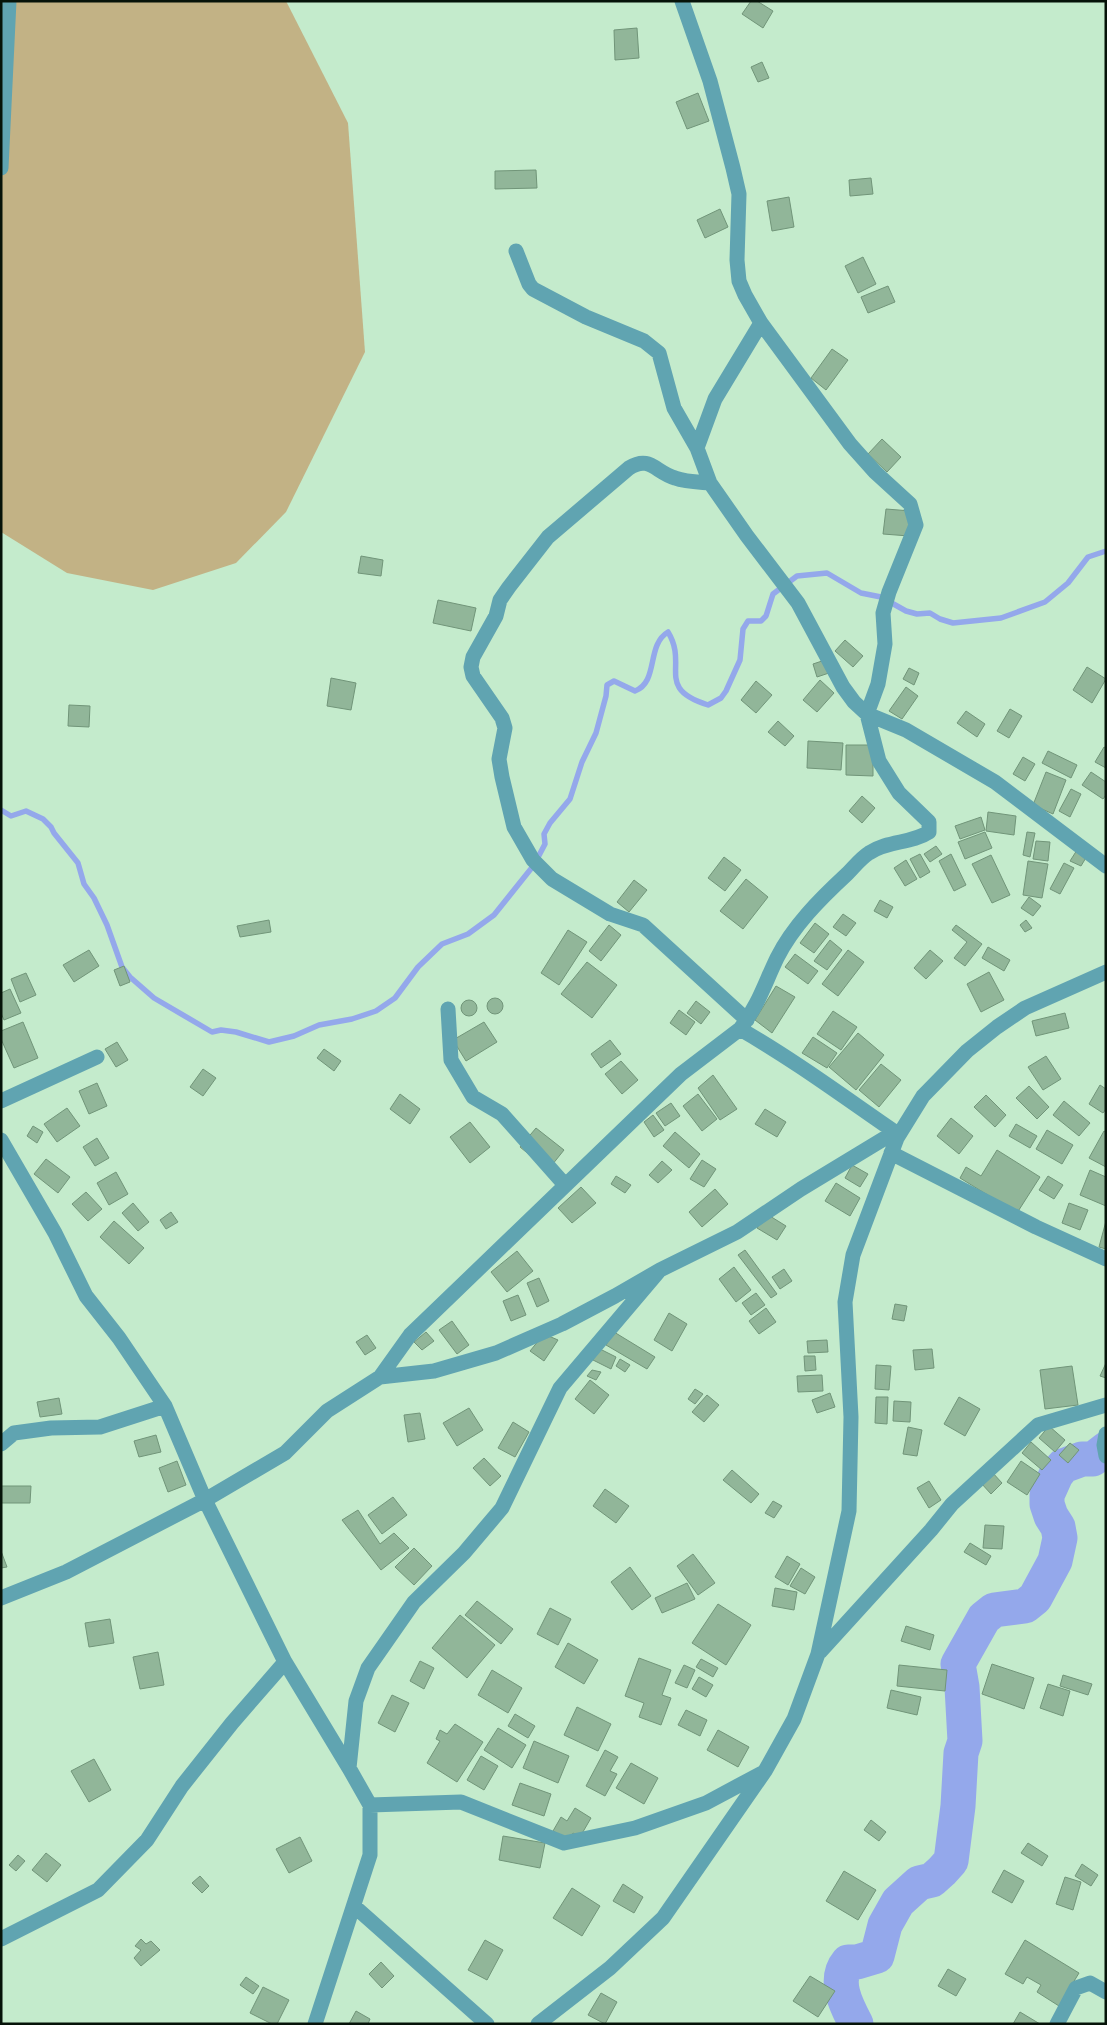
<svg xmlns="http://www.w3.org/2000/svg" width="1107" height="2025" viewBox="0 0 1107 2025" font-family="Bitter,serif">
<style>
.green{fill:#c2b285}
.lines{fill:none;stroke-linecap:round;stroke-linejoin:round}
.stream{stroke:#94a8eb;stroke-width:5.5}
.river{stroke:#94a8eb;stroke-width:35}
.building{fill:#91b699;stroke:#719579}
.street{stroke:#60a4b1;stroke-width:15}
</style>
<rect width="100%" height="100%" fill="#c4ebcc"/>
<path class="green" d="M 1,1 L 286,1 L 348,123 L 365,352 L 286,512 L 236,563 L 153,590 L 67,573 L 1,532 Z"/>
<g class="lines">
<path class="stream" d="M 1,810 L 11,816 L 26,811 L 43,819 L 51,827 L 54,833 L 78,863 L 84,884 L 94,898 L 107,925 L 122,967 L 130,977 L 154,998 L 212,1032 L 221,1030 L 236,1032 L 269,1042 L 294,1036 L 319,1025 L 352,1019 L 376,1011 L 395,998 L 418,967 L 442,944 L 468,934 L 494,915 L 534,865 L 545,844 L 544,834 L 550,823 L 570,799 L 582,762 L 596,733 L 606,696 L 607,685 L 614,681 L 635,691 C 659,682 646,645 668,632 C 689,666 654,688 708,705 L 721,698 L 726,691 L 740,660 L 743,629 L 748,621 L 761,621 L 766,616 L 773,594 L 797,576 L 827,573 L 861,593 L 881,597 L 906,611 L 917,614 L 930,613 L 940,619 L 953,623 L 1001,618 L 1045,602 L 1068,583 L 1088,557 L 1106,551"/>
<path class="river" d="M 856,2024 C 846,2005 833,1980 848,1962 L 857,1962 L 877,1956 L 885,1925 L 898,1902 L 919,1883 L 932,1880 L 942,1871 L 951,1861 L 958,1806 L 961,1753 L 965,1741 L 962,1687 L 958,1664 L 984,1618 L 994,1610 L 1025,1606 L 1035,1598 L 1055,1561 L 1060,1538 L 1058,1527 L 1051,1516 L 1047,1504 L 1047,1495 L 1056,1475 L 1063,1466 L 1082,1459 L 1093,1459 L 1106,1449"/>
</g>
<path class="building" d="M 751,1 L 757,1 L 773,11 L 763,28 L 742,14 Z
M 637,28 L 639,58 L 615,60 L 614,30 Z
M 762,62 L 769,78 L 758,82 L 751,67 Z
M 698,93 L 709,121 L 687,129 L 676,102 Z
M 536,170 L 537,188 L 495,189 L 495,171 Z
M 871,178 L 873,194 L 850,196 L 849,180 Z
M 789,197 L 794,227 L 772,231 L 767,201 Z
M 720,209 L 728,227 L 705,238 L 697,220 Z
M 863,257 L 876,284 L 858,293 L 845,266 Z
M 888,286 L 895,302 L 868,313 L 861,297 Z
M 832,349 L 848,360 L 826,390 L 811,378 Z
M 882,439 L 901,457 L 887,472 L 868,454 Z
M 886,509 L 911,511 L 909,536 L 883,534 Z
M 361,556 L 383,560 L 381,576 L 358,573 Z
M 438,600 L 476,608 L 471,631 L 433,623 Z
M 845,640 L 863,656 L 853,667 L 835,651 Z
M 825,660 L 829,673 L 817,677 L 813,664 Z
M 1087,667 L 1106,679 L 1092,703 L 1073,690 Z
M 909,668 L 919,673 L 914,685 L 903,679 Z
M 331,678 L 356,683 L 351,710 L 327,706 Z
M 820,680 L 834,693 L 817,712 L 803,700 Z
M 756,681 L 772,695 L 756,713 L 741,700 Z
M 906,687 L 918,696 L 902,719 L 889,711 Z
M 69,705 L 90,706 L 89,727 L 68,726 Z
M 1010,709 L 1022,716 L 1009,738 L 997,731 Z
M 966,711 L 985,724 L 977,737 L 957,723 Z
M 778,721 L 794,736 L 785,746 L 768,732 Z
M 808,741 L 843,743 L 841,770 L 807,768 Z
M 846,745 L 873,745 L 873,776 L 846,775 Z
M 1104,747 L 1106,748 L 1106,768 L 1095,762 Z
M 1048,751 L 1077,765 L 1071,778 L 1042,763 Z
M 1023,757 L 1035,764 L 1025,781 L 1013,774 Z
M 1046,772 L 1066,780 L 1053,814 L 1033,805 Z
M 1091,772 L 1106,782 L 1106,795 L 1103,799 L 1082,785 Z
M 1071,789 L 1081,794 L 1070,817 L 1059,811 Z
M 862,796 L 875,808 L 862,823 L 849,811 Z
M 988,812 L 1016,816 L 1014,835 L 986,831 Z
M 981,817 L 985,830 L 960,839 L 955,826 Z
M 985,832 L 992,848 L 965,859 L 958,842 Z
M 1027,832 L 1035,833 L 1030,857 L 1023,855 Z
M 1036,841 L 1050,842 L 1048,861 L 1033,859 Z
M 936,846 L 942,854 L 930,862 L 924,854 Z
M 1077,850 L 1087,856 L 1081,866 L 1070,861 Z
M 920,854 L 930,872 L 920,878 L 910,859 Z
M 951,854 L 966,885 L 954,891 L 939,861 Z
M 991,855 L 1010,895 L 992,903 L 972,864 Z
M 724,857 L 741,870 L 725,891 L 708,878 Z
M 906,860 L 917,879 L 905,886 L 894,868 Z
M 1028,861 L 1048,864 L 1042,898 L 1023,895 Z
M 1064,863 L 1074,868 L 1060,894 L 1050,889 Z
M 746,879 L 768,897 L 743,929 L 720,911 Z
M 634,880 L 647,890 L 629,912 L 617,902 Z
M 1029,897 L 1041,906 L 1033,916 L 1021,908 Z
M 880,900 L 893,907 L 887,918 L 874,911 Z
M 843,914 L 856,923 L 846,936 L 833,927 Z
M 269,920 L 271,932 L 240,937 L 237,926 Z
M 1026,920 L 1032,928 L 1025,932 L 1020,925 Z
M 815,923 L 829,934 L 814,953 L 800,943 Z
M 609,925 L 621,935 L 601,961 L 589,951 Z
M 956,925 L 982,944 L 965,966 L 954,958 L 967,942 L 952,930 Z
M 568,930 L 587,942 L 559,985 L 541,973 Z
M 830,940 L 842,950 L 827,970 L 814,961 Z
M 988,947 L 1010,960 L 1004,971 L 982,958 Z
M 89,950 L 99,966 L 74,982 L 63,965 Z
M 848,950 L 864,962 L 838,996 L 822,984 Z
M 930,950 L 943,961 L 926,979 L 914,968 Z
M 795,954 L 818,971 L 808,984 L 785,967 Z
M 587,962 L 617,985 L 592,1018 L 561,994 Z
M 124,966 L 130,982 L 120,986 L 114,970 Z
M 989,972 L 1004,1000 L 981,1012 L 967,984 Z
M 26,973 L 36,995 L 20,1002 L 11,979 Z
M 776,986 L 795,997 L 772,1033 L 755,1020 Z
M 10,989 L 21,1013 L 4,1020 L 1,1013 L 1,993 Z
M487 1006a8 8 0 1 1 16 0a8 8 0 1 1-16 0Z
M461 1008a8 8 0 1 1 16 0a8 8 0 1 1-16 0Z
M 696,1001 L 710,1012 L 701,1024 L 687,1013 Z
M 679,1010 L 695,1022 L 686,1035 L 670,1023 Z
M 833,1011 L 857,1027 L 841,1050 L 817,1034 Z
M 1065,1013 L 1069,1028 L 1036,1036 L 1032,1021 Z
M 23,1022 L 38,1058 L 14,1068 L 1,1039 L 1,1031 Z
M 484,1022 L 497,1042 L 466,1061 L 453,1040 Z
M 858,1033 L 884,1055 L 856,1090 L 829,1067 Z
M 813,1037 L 837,1053 L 827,1068 L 802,1053 Z
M 610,1040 L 621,1054 L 601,1068 L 591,1054 Z
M 117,1042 L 128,1060 L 116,1067 L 105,1049 Z
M 324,1049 L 341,1061 L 334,1071 L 317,1058 Z
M 1046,1056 L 1061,1079 L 1043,1090 L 1028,1067 Z
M 621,1061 L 638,1080 L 622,1094 L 605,1074 Z
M 881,1064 L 901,1080 L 879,1107 L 859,1090 Z
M 203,1069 L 216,1078 L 203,1096 L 190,1087 Z
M 713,1075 L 737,1109 L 720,1120 L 698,1088 Z
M 97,1083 L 107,1106 L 89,1114 L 79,1091 Z
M 1100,1085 L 1106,1089 L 1106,1109 L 1103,1113 L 1089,1104 Z
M 1029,1086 L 1049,1107 L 1037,1119 L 1016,1098 Z
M 400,1094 L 420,1109 L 410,1124 L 390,1109 Z
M 698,1094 L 717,1119 L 702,1131 L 683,1106 Z
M 986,1095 L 1006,1115 L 995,1127 L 974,1107 Z
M 1064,1101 L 1090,1123 L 1079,1136 L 1053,1115 Z
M 671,1103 L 680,1116 L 665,1126 L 656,1113 Z
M 67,1108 L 80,1126 L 57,1142 L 44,1124 Z
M 765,1109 L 786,1122 L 777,1137 L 755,1124 Z
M 653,1115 L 664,1130 L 654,1137 L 644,1122 Z
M 951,1118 L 973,1136 L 959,1154 L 937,1136 Z
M 470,1122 L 490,1147 L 470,1163 L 450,1137 Z
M 1016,1124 L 1037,1136 L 1030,1148 L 1009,1136 Z
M 33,1126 L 43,1132 L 37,1143 L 27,1136 Z
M 536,1128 L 564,1150 L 548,1170 L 520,1147 Z
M 1047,1130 L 1073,1145 L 1062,1164 L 1036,1149 Z
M 1104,1131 L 1106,1132 L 1106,1167 L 1089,1158 Z
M 675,1132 L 700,1154 L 689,1168 L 663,1146 Z
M 97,1138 L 109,1158 L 95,1166 L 83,1147 Z
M 997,1150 L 1040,1177 L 1017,1213 L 960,1178 L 966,1167 L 981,1176 Z
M 46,1159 L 70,1177 L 58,1193 L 34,1174 Z
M 702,1160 L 716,1169 L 704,1187 L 690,1179 Z
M 662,1161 L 672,1170 L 658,1183 L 649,1175 Z
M 852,1165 L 868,1174 L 860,1187 L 845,1178 Z
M 1090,1170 L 1106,1177 L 1106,1206 L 1080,1195 Z
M 116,1172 L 128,1194 L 109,1205 L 97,1183 Z
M 616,1176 L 631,1185 L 625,1193 L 611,1184 Z
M 1048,1176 L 1063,1185 L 1054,1199 L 1039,1190 Z
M 836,1183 L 860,1198 L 850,1216 L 825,1201 Z
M 581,1187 L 596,1203 L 572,1223 L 558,1208 Z
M 715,1189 L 728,1204 L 702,1227 L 689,1212 Z
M 86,1192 L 102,1209 L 88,1221 L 72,1204 Z
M 133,1203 L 149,1222 L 138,1231 L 122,1213 Z
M 1069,1203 L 1088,1210 L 1080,1230 L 1062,1223 Z
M 171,1212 L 178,1222 L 166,1229 L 160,1220 Z
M 765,1213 L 786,1226 L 777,1240 L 757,1228 Z
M 114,1221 L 144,1248 L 129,1264 L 100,1237 Z
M 1106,1221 L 1106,1249 L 1099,1247 Z
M 745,1250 L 777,1294 L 771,1298 L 738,1255 Z
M 517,1251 L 533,1271 L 507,1292 L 491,1272 Z
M 734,1267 L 751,1290 L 736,1302 L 719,1279 Z
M 784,1269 L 792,1281 L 780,1289 L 772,1277 Z
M 539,1278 L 549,1301 L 537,1307 L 527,1283 Z
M 756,1293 L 765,1305 L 751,1315 L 742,1303 Z
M 518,1295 L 526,1315 L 511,1321 L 503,1301 Z
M 895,1304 L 907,1306 L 904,1321 L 892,1319 Z
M 766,1308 L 776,1322 L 759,1334 L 749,1321 Z
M 669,1313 L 687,1324 L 672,1351 L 654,1340 Z
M 452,1321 L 469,1345 L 457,1354 L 439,1330 Z
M 426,1332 L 434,1341 L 422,1350 L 414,1342 Z
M 614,1332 L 655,1357 L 647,1369 L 606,1345 Z
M 544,1334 L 558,1340 L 544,1361 L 530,1351 Z
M 367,1335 L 376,1348 L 365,1355 L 356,1342 Z
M 827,1340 L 828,1352 L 808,1353 L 807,1341 Z
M 598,1348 L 616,1357 L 611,1369 L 593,1360 Z
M 932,1349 L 934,1368 L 915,1370 L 913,1350 Z
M 804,1356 L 815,1356 L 816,1370 L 805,1371 Z
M 620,1359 L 630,1365 L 625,1372 L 616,1366 Z
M 1106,1363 L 1106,1378 L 1100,1376 Z
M 876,1365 L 891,1366 L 889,1390 L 875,1389 Z
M 1072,1366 L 1078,1405 L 1045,1409 L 1040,1370 Z
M 592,1370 L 601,1372 L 596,1380 L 587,1376 Z
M 822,1375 L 823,1391 L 798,1392 L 797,1376 Z
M 590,1380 L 609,1395 L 594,1414 L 575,1399 Z
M 695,1389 L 703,1394 L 695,1404 L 688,1399 Z
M 830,1393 L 835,1407 L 817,1413 L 812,1400 Z
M 707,1395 L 719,1405 L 704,1422 L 692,1412 Z
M 876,1397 L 888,1397 L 887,1424 L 875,1423 Z
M 959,1397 L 980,1409 L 965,1436 L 944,1424 Z
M 59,1398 L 62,1414 L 40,1417 L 37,1402 Z
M 894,1401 L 911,1402 L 910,1422 L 893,1421 Z
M 469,1408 L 483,1430 L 457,1446 L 443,1423 Z
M 420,1413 L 425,1439 L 408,1442 L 404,1415 Z
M 513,1422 L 529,1432 L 515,1457 L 498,1448 Z
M 1049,1426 L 1065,1440 L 1055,1452 L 1039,1438 Z
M 908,1427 L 922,1430 L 917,1456 L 903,1454 Z
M 156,1435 L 161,1452 L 139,1457 L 134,1441 Z
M 1031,1442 L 1051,1460 L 1042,1470 L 1022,1453 Z
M 1070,1443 L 1079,1450 L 1068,1463 L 1059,1455 Z
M 484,1458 L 501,1476 L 490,1486 L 473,1468 Z
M 177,1461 L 186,1485 L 168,1492 L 159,1468 Z
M 1021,1461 L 1040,1474 L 1027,1495 L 1007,1482 Z
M 732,1470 L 759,1494 L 751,1503 L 723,1480 Z
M 992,1472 L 1002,1483 L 991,1494 L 981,1483 Z
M 929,1481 L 941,1500 L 929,1508 L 917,1488 Z
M 1,1486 L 31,1486 L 30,1503 L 1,1503 Z
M 605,1489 L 629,1506 L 616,1523 L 593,1506 Z
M 393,1497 L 407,1515 L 382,1534 L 368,1515 Z
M 773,1501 L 782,1506 L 774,1518 L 765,1513 Z
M 358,1510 L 380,1544 L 394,1533 L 409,1548 L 381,1570 L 342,1520 Z
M 985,1525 L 1004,1526 L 1002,1549 L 983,1548 Z
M 970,1543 L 991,1556 L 986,1565 L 964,1552 Z
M 414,1548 L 432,1566 L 414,1585 L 395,1567 Z
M 1,1551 L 7,1567 L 1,1568 Z
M 693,1554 L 715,1583 L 698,1595 L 677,1566 Z
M 787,1556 L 800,1564 L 788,1585 L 775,1577 Z
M 630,1567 L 651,1596 L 632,1610 L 611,1582 Z
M 801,1568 L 815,1577 L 805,1594 L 790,1586 Z
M 687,1583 L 695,1599 L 662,1613 L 655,1598 Z
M 775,1588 L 797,1592 L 794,1610 L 772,1606 Z
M 477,1601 L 513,1629 L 501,1644 L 465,1615 Z
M 718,1604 L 751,1625 L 726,1665 L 692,1643 Z
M 550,1608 L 571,1619 L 558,1645 L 537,1634 Z
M 460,1615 L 495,1645 L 467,1678 L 432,1648 Z
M 110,1619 L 114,1643 L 89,1647 L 85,1623 Z
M 906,1626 L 934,1635 L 930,1650 L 901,1641 Z
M 568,1643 L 598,1660 L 584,1684 L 555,1667 Z
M 158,1652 L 164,1685 L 140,1689 L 133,1657 Z
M 639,1658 L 671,1670 L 662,1695 L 671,1698 L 661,1725 L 639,1717 L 644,1703 L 625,1696 Z
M 701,1659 L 718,1668 L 713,1677 L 696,1667 Z
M 420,1661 L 434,1668 L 424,1689 L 410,1681 Z
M 992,1664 L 1034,1678 L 1024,1709 L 982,1694 Z
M 684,1665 L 695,1670 L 687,1688 L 675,1683 Z
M 899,1665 L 947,1670 L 945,1691 L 897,1686 Z
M 492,1670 L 522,1688 L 508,1713 L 478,1695 Z
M 1063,1675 L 1092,1684 L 1088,1695 L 1060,1686 Z
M 699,1677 L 713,1685 L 706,1697 L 692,1689 Z
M 1048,1684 L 1070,1691 L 1063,1716 L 1040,1708 Z
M 891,1690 L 921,1697 L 917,1715 L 887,1708 Z
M 392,1695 L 409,1703 L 395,1732 L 378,1723 Z
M 577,1707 L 611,1724 L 598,1751 L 564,1735 Z
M 686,1710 L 707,1720 L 700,1736 L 678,1725 Z
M 515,1714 L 535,1726 L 528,1738 L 508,1726 Z
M 455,1724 L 483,1742 L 457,1782 L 427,1763 L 440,1741 L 436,1739 L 440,1730 L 447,1734 Z
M 498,1728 L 526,1745 L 512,1768 L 484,1750 Z
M 718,1730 L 749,1747 L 738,1767 L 707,1750 Z
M 534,1741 L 569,1756 L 558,1783 L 523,1768 Z
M 605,1750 L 618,1757 L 610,1771 L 617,1774 L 605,1796 L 586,1786 Z
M 481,1756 L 498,1766 L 484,1790 L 467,1780 Z
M 94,1759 L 111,1790 L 89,1802 L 71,1771 Z
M 631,1763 L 658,1778 L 644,1804 L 616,1788 Z
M 520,1783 L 551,1794 L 544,1816 L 512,1805 Z
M 575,1808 L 591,1818 L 580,1837 L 573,1833 L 569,1840 L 553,1831 L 561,1817 L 567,1821 Z
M 871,1820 L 886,1832 L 879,1841 L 864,1830 Z
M 503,1836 L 545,1843 L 540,1868 L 499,1860 Z
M 300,1837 L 312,1861 L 289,1873 L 276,1849 Z
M 1028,1843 L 1048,1856 L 1042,1866 L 1021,1853 Z
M 46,1853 L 61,1865 L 47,1882 L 32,1870 Z
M 18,1855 L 25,1861 L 16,1871 L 9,1865 Z
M 1082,1864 L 1098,1875 L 1091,1886 L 1075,1876 Z
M 1004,1870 L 1024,1881 L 1012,1903 L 992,1892 Z
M 844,1871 L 876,1890 L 858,1920 L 826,1901 Z
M 200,1876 L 209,1886 L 202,1893 L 192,1883 Z
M 1065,1877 L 1081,1882 L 1073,1910 L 1056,1904 Z
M 623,1884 L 643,1897 L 634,1913 L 613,1901 Z
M 572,1888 L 600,1906 L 582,1936 L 553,1918 Z
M 141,1939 L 146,1944 L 151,1941 L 160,1950 L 141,1966 L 134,1958 L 141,1950 L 135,1946 Z
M 485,1940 L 503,1950 L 487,1980 L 468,1970 Z
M 1025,1940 L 1079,1973 L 1059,2006 L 1037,1992 L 1041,1985 L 1027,1977 L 1023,1984 L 1005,1974 Z
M 381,1962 L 394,1976 L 382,1988 L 369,1974 Z
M 948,1969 L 966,1979 L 956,1996 L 938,1986 Z
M 810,1976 L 835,1991 L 818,2017 L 793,2001 Z
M 246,1977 L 259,1986 L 253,1994 L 240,1985 Z
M 263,1987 L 289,2000 L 277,2024 L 272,2024 L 250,2013 Z
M 601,1993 L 617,2002 L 605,2024 L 588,2015 Z
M 356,2011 L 370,2019 L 368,2024 L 349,2024 Z
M 1020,2012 L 1040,2024 L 1013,2024 Z"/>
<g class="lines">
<path class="street" d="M 682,1 L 710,81 L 733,168 L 739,194 L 737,260 L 739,281 L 745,295 L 761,323 L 850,444 L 875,472 L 910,504 L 916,525 L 889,592 L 883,613 L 885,644 L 878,684 L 867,714 L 879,761 L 899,793 L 929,822 L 929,832 C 911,844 888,840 869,853 C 861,858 854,867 847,874 C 820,899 793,926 777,958 C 764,985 759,1004 740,1029
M 1,168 L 9,1
M 516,251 L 529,284 L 533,289 L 586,317 L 644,341 L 659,353 L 674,408 L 697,448 L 710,483 L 747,536 L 798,603 L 843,687 L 854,702 L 867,714 L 906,730 L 995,782 L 1106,866
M 697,448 L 715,399 L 761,323
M 710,483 C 698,482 686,482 675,478 C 655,472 650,455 629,468 L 548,537 L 509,587 L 500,600 L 496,616 L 473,657 L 471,667 L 473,676 L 502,718 L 505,728 L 499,759 L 502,777 L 514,827 L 533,860 L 552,879 L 610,914 L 643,925 L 747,1020
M 448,1009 L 451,1060 L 473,1097 L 502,1114 L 565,1185
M 1,1101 L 97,1057
M 1,1140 L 55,1233 L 86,1296 L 119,1338 L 165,1406 L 205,1500 L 285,1662
M 891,1153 L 1036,1227 L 1106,1259
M 380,1377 L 434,1371 L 496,1353 L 562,1324 L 615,1296 L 660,1270 L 737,1232 L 801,1189 L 895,1132
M 1106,1434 L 1104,1445 L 1106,1456
M 1,1444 L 14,1433 L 51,1428 L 100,1427 L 165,1406
M 1,1598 L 66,1572 L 205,1500 L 285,1453 L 327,1411 L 380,1377 L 410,1335 L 681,1074 L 740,1029 C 794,1060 844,1097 895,1132 L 897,1138
M 820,1652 L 931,1530 L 952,1504 L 1038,1425 L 1106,1405
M 370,1805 L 461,1802 L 564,1843 L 635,1828 L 706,1803 L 762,1773
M 354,1906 L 487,2024
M 1,1939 L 98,1890 L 147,1840 L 182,1786 L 232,1723 L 285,1662 L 349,1768
M 315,2024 L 370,1855 L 370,1805 L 349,1768 L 356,1701 L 368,1668 L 414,1602 L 464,1553 L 502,1508 L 560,1388 L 660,1270
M 538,2024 L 610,1968 L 663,1918 L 765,1771 L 794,1719 L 818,1654 L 849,1511 L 851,1417 L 845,1302 L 853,1255 L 897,1138 L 923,1096 L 967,1051 L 997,1027 L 1025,1008 L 1106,972
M 1057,2024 L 1076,1988 L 1090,1983 L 1106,1992"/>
</g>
<rect width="1107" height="2025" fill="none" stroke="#061309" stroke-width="5"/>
</svg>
